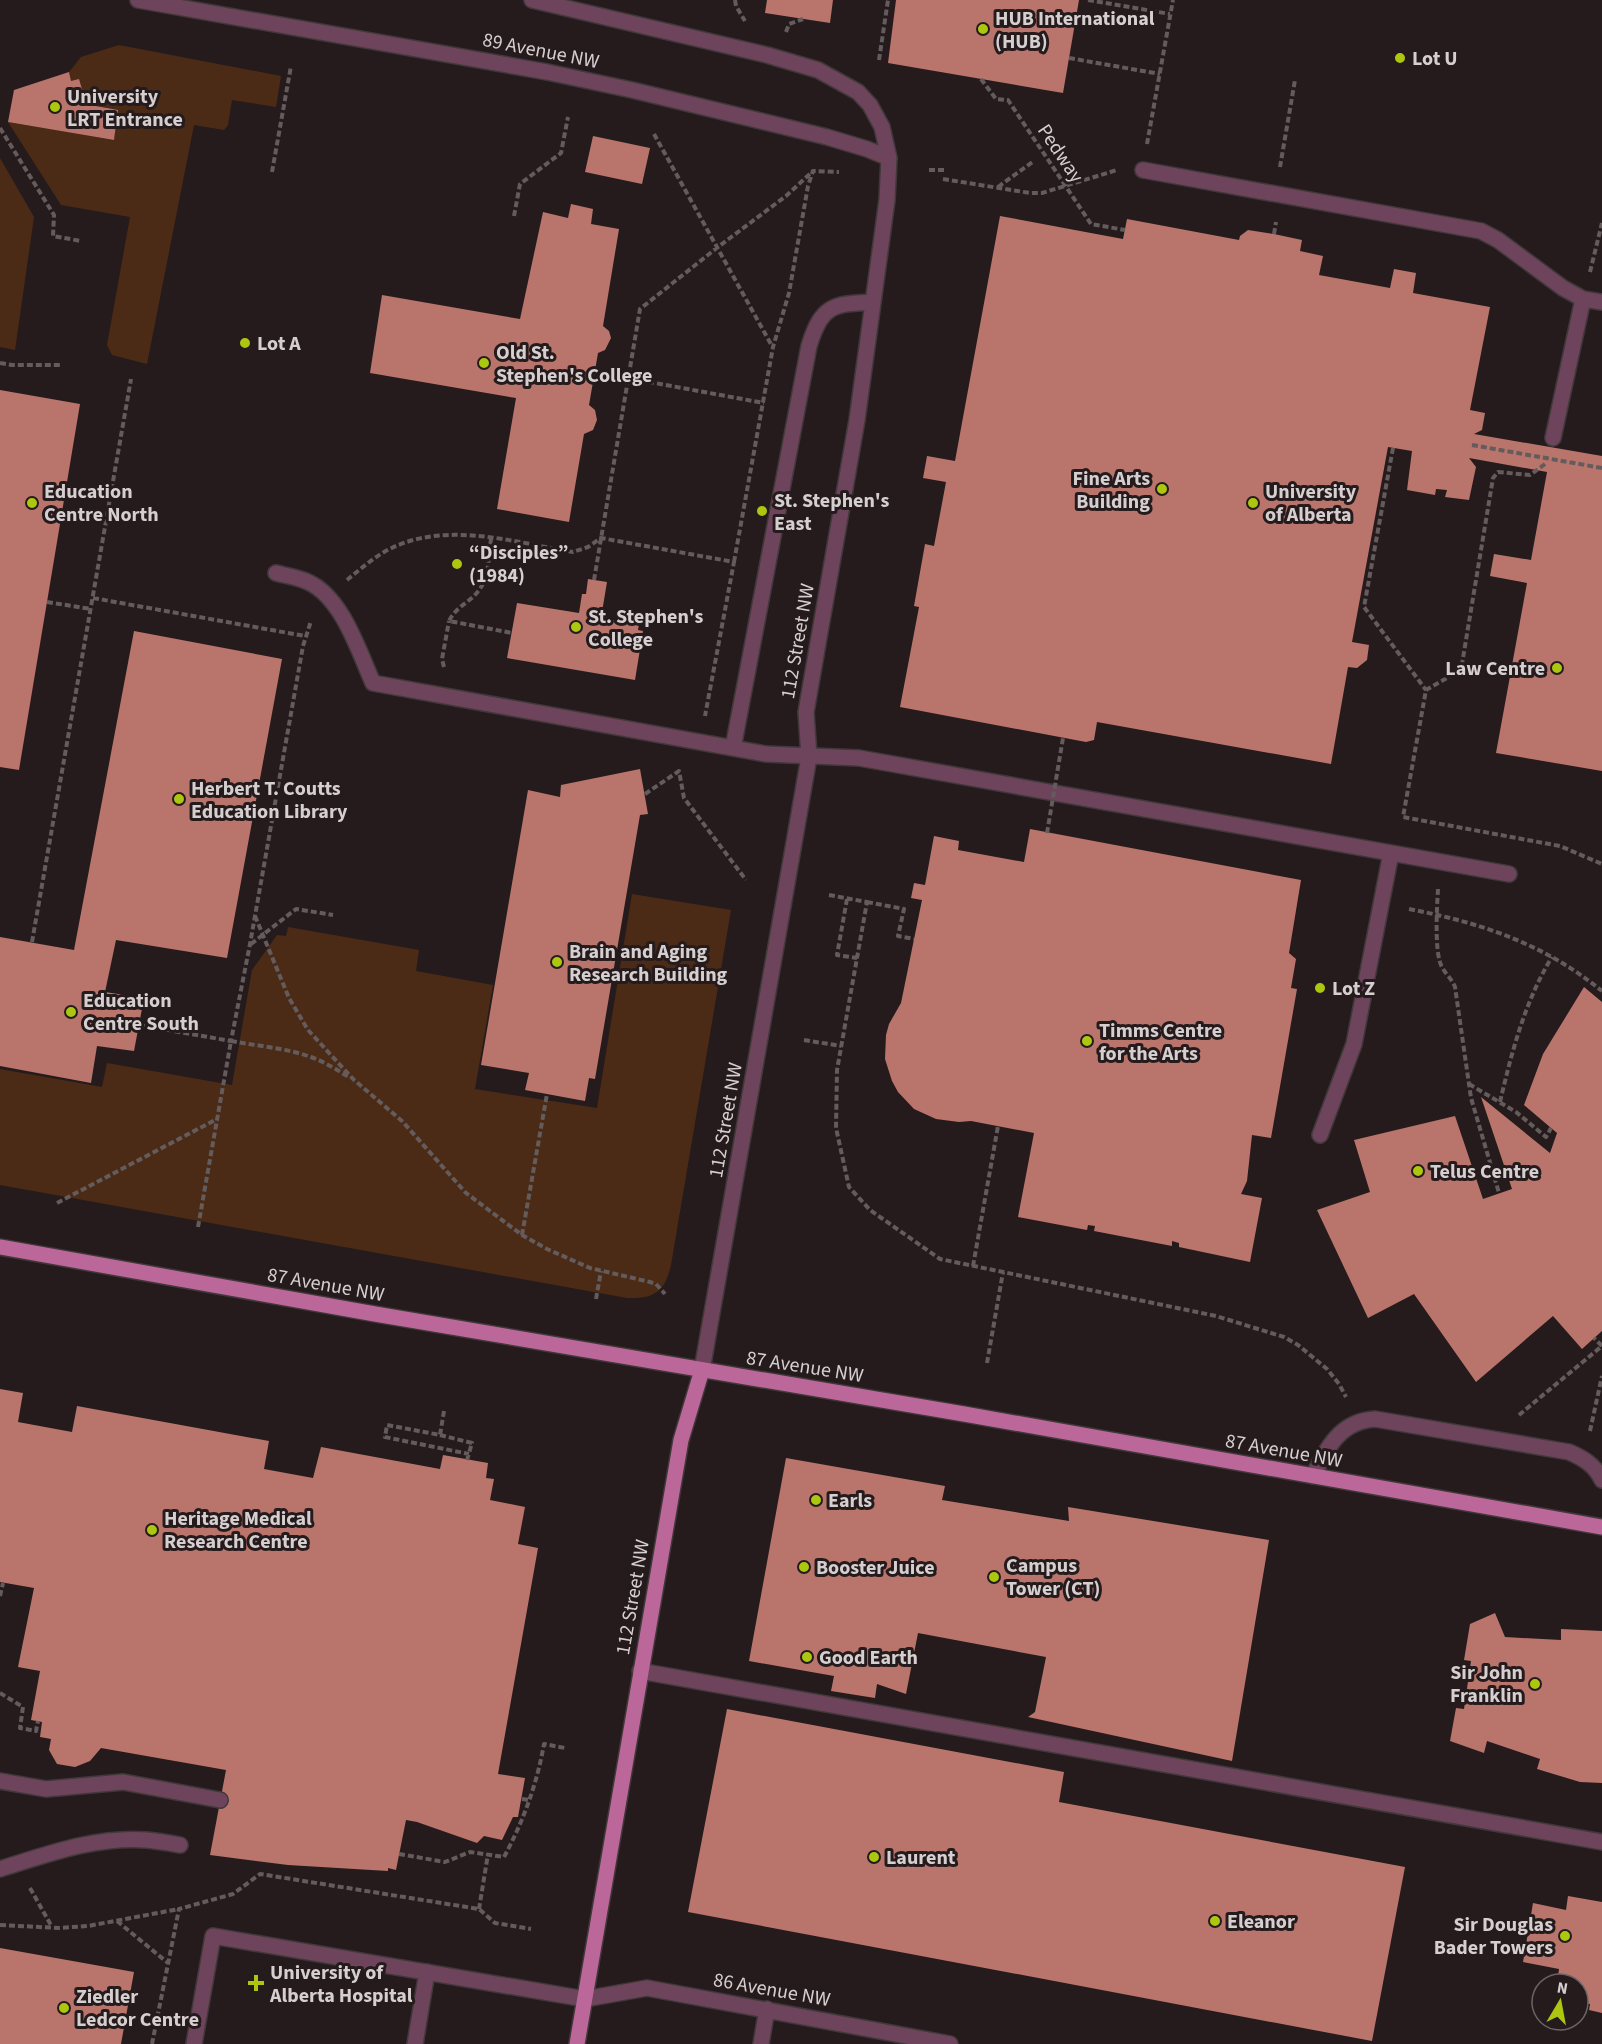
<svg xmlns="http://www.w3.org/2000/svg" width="1602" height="2044" viewBox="0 0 1602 2044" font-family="'Source Sans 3',sans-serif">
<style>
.green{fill:#4b2b16}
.building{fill:#b9756b}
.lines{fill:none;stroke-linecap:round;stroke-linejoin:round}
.minor-casing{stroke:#41383a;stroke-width:18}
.major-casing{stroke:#41383a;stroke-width:18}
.path{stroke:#645b5c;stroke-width:4;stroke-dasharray:6 3;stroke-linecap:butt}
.minor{stroke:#6d445c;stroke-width:15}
.major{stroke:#bc679a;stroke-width:15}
.path-bridge{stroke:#645b5c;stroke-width:4;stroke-dasharray:6 3;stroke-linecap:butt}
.poi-dot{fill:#adc60f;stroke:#251b1d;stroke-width:2}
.labels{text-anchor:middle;stroke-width:6;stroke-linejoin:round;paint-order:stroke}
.poi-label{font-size:20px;font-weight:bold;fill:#d6cfd0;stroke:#251b1d;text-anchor:start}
.street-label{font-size:20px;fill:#d6cfd0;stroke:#251b1d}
</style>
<rect width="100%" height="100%" fill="#251b1d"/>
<path class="green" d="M 119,45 L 281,76 L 276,107 L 232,100 L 228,125 L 224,130 L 194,125 L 147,364 L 112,355 L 107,345 L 130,217 L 61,205 L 8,122 L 114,140 L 118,110 L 79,103 L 78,98 L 84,96 L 71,81 L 69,72 L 81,57 Z
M 0,158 L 34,217 L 15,350 L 0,347 Z
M 632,894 L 731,910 L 671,1265 C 665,1292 654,1299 627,1298 L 0,1185 L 0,1069 L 102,1087 L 107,1063 L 232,1085 L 252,970 L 277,935 L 286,936 L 288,927 L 419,950 L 416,971 L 493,985 L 475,1089 L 597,1108 Z"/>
<path class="building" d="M 767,0 L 833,0 L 830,23 L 765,13 Z
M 896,0 L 1079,0 L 1063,93 L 888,63 Z
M 69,72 L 71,81 L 79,79 L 84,96 L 78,98 L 79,103 L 118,110 L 114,140 L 8,122 L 14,90 Z
M 593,136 L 650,148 L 642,184 L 585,172 Z
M 571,204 L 593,209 L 591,224 L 619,229 L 603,326 L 609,331 L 611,338 L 605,350 L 598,353 L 589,405 L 595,410 L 597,420 L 593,430 L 584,434 L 569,522 L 497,509 L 516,398 L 370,373 L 382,295 L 520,319 L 543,212 L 568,218 Z
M 1000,216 L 1123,239 L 1127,219 L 1239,240 L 1240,236 L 1248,230 L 1274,234 L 1302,240 L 1300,251 L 1323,256 L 1319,275 L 1390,288 L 1394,269 L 1416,273 L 1413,293 L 1490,307 L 1470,410 L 1485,413 L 1482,430 L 1474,434 L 1602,456 L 1602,771 L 1496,753 L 1527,583 L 1490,576 L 1494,554 L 1531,560 L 1547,472 L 1469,458 L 1476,467 L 1469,500 L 1445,497 L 1447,490 L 1436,489 L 1435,495 L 1407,490 L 1412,451 L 1388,447 L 1352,642 L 1369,645 L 1367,660 L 1357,668 L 1348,667 L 1331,764 L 1097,722 L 1094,740 L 1086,742 L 900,707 L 919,607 L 914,606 L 925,544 L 934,546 L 946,482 L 923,478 L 927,456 L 955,461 Z
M 0,390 L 80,404 L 19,770 L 0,767 Z
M 588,579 L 607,582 L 601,618 L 639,624 L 638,630 L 643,631 L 635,680 L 507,658 L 517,603 L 579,613 L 582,594 L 586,594 Z
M 134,631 L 282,659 L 227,958 L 116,940 L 105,992 L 144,998 L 134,1051 L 97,1046 L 91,1083 L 0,1066 L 0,937 L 74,950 Z
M 640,769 L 648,814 L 640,815 L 595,1079 L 589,1078 L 585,1101 L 525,1090 L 529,1073 L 481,1065 L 528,790 L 560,797 L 561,785 Z
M 1030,829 L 1301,880 L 1289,953 L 1296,959 L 1291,988 L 1297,989 L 1271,1138 L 1252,1135 L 1247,1181 L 1241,1194 L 1262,1198 L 1250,1262 L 1179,1247 L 1179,1243 L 1172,1241 L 1172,1246 L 1094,1231 L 1095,1226 L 1088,1225 L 1087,1230 L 1018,1217 L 1034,1133 L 971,1121 L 959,1122 L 936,1119 L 914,1109 L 898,1092 L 892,1081 L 885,1059 L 886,1035 L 889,1024 L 901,1003 L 922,900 L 911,898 L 914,883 L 925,885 L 934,836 L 959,841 L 958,850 L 1024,862 Z
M 1584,987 L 1602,1002 L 1602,1331 L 1582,1349 L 1553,1316 L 1476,1382 L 1414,1294 L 1368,1318 L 1317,1210 L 1370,1192 L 1354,1140 L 1455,1116 L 1483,1199 L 1512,1189 L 1481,1097 L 1550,1153 L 1557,1133 L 1524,1105 L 1543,1054 Z
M 0,1389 L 23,1393 L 18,1422 L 72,1432 L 77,1406 L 269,1441 L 264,1469 L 313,1478 L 321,1447 L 440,1469 L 443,1455 L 488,1463 L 486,1478 L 494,1479 L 490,1500 L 525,1507 L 518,1544 L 538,1548 L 498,1774 L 525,1778 L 518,1817 L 513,1817 L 502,1840 L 484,1836 L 477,1843 L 417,1822 L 406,1820 L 396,1870 L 388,1868 L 388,1871 L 288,1865 L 210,1855 L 226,1770 L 101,1748 L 90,1761 L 75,1767 L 57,1764 L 49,1750 L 51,1739 L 40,1737 L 42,1722 L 31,1720 L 40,1671 L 18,1667 L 34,1588 L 0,1582 Z
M 786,1458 L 945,1486 L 942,1500 L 1069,1521 L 1068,1507 L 1269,1540 L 1232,1761 L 1028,1717 L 1035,1712 L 1046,1657 L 918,1633 L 906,1694 L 877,1684 L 875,1698 L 831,1691 L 834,1676 L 749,1661 Z
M 1495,1613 L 1505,1637 L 1561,1640 L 1561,1629 L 1602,1631 L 1602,1783 L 1580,1782 L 1537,1769 L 1540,1759 L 1487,1741 L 1484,1753 L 1450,1741 L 1456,1708 L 1464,1709 L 1471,1661 L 1464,1660 L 1470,1624 Z
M 727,1709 L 1064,1772 L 1059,1802 L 1405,1867 L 1372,2041 L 688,1912 Z
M 1568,1896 L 1602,1902 L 1602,2013 L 1589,2010 L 1590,2004 L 1578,2001 L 1578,1984 L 1557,1984 L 1559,1969 L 1523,1962 L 1533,1903 L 1566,1910 Z
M 0,1948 L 134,1972 L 121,2044 L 0,2044 Z"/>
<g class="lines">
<g class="minor-casing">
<path id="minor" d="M 138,0 L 547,72 L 632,90 L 827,137 L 867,149 L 889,158
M 532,0 L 767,55 L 818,70 L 858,92 L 870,105 L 882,127 L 889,158 L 887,200 L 857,420 L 806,712 L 809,757 L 702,1370
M 1143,170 L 1481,231 L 1498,240 L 1563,288 L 1583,299 L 1602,302
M 1553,438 L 1583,299
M 276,573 C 287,576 298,577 308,582 C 342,597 359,652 373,683 L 766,754 L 859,758 L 1509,874
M 733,748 L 809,346 C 822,305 832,304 873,302
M 1320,1135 L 1354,1044 L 1391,853
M 1313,1476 C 1327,1448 1340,1421 1375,1419 L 1569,1452 C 1583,1458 1595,1465 1602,1480
M 640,1671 L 1602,1842
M 0,1781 L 46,1789 L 123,1782 L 220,1800
M 0,1869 C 48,1854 96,1836 147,1840 C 158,1841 169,1843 180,1845
M 194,2044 L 213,1936 L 585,1999 L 647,1988 L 950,2044
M 415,2044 L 427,1972
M 761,2044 L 767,2009"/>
</g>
<g class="major-casing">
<path id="major" d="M 0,1247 L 375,1314 L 964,1414 L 1602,1527
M 577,2044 L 681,1440 L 702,1370"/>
</g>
<path class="path" d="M 735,0 L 736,6 L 745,21
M 1088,0 L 1170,14
M 786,32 L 789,24 L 803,19
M 1069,58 L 1160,74
M 879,60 L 888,0
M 0,128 L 54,215 L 53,236 L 81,241
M 654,134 L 772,346
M 1147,144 L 1173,0
M 1280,167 L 1295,80
M 929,170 L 944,170
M 272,172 L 291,66
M 943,179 L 1030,193 L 1042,193 L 1117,170
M 998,187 L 1034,161
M 514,216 L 520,184 L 561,153 L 568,117
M 1274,234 L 1276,222
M 1590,272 L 1602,223
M 0,363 L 12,365 L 60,365
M 595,372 L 764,403
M 1393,448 L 1364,607 L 1426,690
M 1545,464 L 1530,475 L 1498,472 L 1493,478 L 1461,670 L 1426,690 L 1403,817 L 1560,846 L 1602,864
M 491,539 C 489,554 489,578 479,590 C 470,603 457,605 449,621 L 512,633
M 734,562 L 773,347 L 789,293 L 808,186 L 813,171 L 839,172
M 347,580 C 359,570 371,560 384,552 C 442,519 512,542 573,552 L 588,547 L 601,538 L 734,562 L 705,716
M 594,580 L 640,309 L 718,247 L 786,196 L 813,171
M 93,598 L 305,636
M 47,602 L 91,609
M 444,667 L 442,659 L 449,621
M 645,794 L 679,771 L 684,798 L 746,880
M 1438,889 C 1437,906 1434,954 1442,967 C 1446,975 1452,979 1455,987 L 1471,1098 L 1499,1193
M 829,895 L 867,902 L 837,1070 L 836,1128 L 849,1187 L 870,1210 L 940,1259 L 1216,1316 L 1284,1337 L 1298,1345 L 1327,1369 L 1339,1384 L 1346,1397
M 847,899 L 837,955 L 857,958
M 867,902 L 904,909 L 898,936 L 914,939
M 1409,909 C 1482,923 1544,944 1602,991
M 255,916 L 289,998 L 308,1030 L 353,1079 L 402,1121 L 466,1193 L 522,1235 L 547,1249 L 590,1268 L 650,1282 L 656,1284 L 665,1294
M 32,942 L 131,379
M 251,944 L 296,909 L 333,915
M 139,1025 L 231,1041 L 250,944 L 303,646 L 311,621
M 804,1040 L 841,1046
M 1469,1084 L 1516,1112 L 1546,1137 L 1551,1128
M 1500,1102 C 1512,1051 1525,1001 1552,957
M 57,1203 L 217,1119
M 198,1227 L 231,1041 C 257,1046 286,1048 311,1057 C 325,1062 337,1070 349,1077
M 522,1235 L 547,1094
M 973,1266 L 998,1126
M 596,1299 L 601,1271
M 987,1363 L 1003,1272
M 444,1411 L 440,1435 L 387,1425 L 385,1437 L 469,1454
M 1519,1415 L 1602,1346 L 1594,1338
M 1590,1431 L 1602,1376
M 440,1435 L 472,1443 L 467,1460
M 0,1596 L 3,1583
M 0,1693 L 23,1707 L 20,1728 L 36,1731 L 38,1721
M 522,1799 L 529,1800
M 399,1854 L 445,1862 L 470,1852 L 504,1857 C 523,1822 537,1784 544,1744 L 565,1748
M 30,1888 L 52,1927
M 479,1909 L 488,1854
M 117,1921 L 168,1963
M 0,1925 L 59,1928 L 88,1926 L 179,1909
M 152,2044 L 179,1909 L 233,1894 L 260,1874 L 479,1909 L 495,1923 L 531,1929"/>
<use href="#minor" class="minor"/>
<use href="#major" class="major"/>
<path class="path-bridge" d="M 981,79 L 996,99 L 1008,100 L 1091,224 L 1125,230
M 1472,445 L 1602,468
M 1047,833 L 1063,738"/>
</g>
<g class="poi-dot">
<circle cx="983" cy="29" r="6"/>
<circle cx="1400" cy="58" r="6"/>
<circle cx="55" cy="107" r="6"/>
<circle cx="245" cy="343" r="6"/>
<circle cx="484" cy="363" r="6"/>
<circle cx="1162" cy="489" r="6"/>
<circle cx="32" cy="503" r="6"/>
<circle cx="1253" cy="503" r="6"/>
<circle cx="762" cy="511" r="6"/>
<circle cx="457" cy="564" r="6"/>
<circle cx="576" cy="627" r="6"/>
<circle cx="1557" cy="668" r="6"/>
<circle cx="179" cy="799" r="6"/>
<circle cx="557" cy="962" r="6"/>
<circle cx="1320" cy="988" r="6"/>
<circle cx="71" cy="1012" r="6"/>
<circle cx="1087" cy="1041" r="6"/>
<circle cx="1418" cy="1171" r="6"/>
<circle cx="816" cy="1500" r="6"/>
<circle cx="152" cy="1530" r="6"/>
<circle cx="804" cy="1567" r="6"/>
<circle cx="994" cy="1577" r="6"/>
<circle cx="807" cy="1657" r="6"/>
<circle cx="1535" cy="1684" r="6"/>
<circle cx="874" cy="1857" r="6"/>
<circle cx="1215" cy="1921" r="6"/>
<circle cx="1565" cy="1936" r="6"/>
<path d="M253 1974h6v6h6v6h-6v6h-6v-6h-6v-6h6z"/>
<circle cx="64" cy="2008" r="6"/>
</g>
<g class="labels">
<g class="poi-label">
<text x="995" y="25">HUB International<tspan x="995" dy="23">(HUB)</tspan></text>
<text x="1412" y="65">Lot U</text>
<text x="67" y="103">University<tspan x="67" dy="23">LRT Entrance</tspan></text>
<text x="257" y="350">Lot A</text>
<text x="496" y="359">Old St.<tspan x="496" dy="23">Stephen's College</tspan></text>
<text x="1150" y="485" text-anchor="end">Fine Arts<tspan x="1150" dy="23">Building</tspan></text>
<text x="44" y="498">Education<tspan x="44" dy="23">Centre North</tspan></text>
<text x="1265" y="498">University<tspan x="1265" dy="23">of Alberta</tspan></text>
<text x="774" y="507">St. Stephen's<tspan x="774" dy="23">East</tspan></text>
<text x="469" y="559">“Disciples”<tspan x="469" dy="23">(1984)</tspan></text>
<text x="588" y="623">St. Stephen's<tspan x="588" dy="23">College</tspan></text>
<text x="1545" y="675" text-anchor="end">Law Centre</text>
<text x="191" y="795">Herbert T. Coutts<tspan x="191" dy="23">Education Library</tspan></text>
<text x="569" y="958">Brain and Aging<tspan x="569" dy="23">Research Building</tspan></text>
<text x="1332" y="995">Lot Z</text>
<text x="83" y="1007">Education<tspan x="83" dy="23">Centre South</tspan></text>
<text x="1099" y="1037">Timms Centre<tspan x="1099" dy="23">for the Arts</tspan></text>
<text x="1430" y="1178">Telus Centre</text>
<text x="828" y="1507">Earls</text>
<text x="164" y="1525">Heritage Medical<tspan x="164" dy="23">Research Centre</tspan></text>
<text x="1006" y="1572">Campus<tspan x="1006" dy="23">Tower (CT)</tspan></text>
<text x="816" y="1574">Booster Juice</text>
<text x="819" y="1664">Good Earth</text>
<text x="1523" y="1679" text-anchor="end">Sir John<tspan x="1523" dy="23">Franklin</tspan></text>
<text x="886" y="1864">Laurent</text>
<text x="1227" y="1928">Eleanor</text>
<text x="1553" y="1931" text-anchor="end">Sir Douglas<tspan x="1553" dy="23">Bader Towers</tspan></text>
<text x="270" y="1979">University of<tspan x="270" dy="23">Alberta Hospital</tspan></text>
<text x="76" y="2003">Ziedler<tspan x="76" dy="23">Ledcor Centre</tspan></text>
</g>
<g class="street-label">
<text transform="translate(541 50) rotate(11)" y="7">89 Avenue NW</text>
<text transform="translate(1061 153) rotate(56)" y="7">Pedway</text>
<text transform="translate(797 641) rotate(-80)" y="7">112 Street NW</text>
<text transform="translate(725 1120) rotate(-80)" y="7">112 Street NW</text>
<text transform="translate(326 1284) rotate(10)" y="7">87 Avenue NW</text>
<text transform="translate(805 1366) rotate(9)" y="7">87 Avenue NW</text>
<text transform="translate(1284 1450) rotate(10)" y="7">87 Avenue NW</text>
<text transform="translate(632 1597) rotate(-80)" y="7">112 Street NW</text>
<text transform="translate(772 1989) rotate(10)" y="7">86 Avenue NW</text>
</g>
</g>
<g transform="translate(1560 2002) rotate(10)"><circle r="28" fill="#251b1d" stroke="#6c6365" stroke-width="1.5"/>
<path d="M0-4.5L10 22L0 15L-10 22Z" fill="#adc60f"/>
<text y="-9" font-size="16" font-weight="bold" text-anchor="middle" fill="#d6cfd0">N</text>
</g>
</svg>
